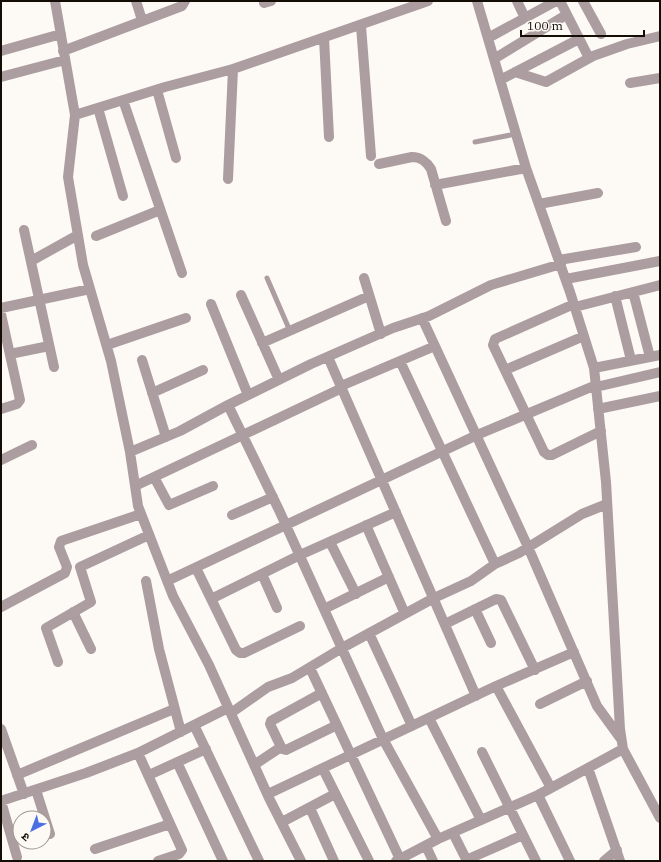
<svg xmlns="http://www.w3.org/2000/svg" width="661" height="862" viewBox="0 0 661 862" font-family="'IBM Plex Serif','Noto Sans Devanagari',serif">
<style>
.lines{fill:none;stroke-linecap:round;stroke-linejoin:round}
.service{stroke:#ac9da1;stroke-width:5}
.minor{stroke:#ac9da1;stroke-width:10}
</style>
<rect width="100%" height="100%" fill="#fdf9f4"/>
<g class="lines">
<path class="service" d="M 475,142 L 516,134
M 267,278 L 290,331"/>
<path class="minor" d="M 55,1 L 75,115 L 68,177 L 83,265 L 111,361 L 130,452 L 180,431 L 228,405
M 136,1 L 142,20
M 477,1 L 526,168 L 570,292 L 594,368 L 606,482 L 620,729 L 623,749 L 660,818
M 517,1 L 525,18
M 560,1 L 589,58
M 583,1 L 601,34
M 264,3 L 271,1
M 361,26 L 371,156
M 324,38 L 329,137
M 488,38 L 556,1
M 1,51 L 61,34
M 63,51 L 182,6 L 185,1
M 494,59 L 566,15
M 515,72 L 546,82 L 593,56 L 627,44 L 660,36
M 1,77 L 65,60
M 500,80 L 579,39
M 630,83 L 660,78
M 157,90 L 176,158
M 123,100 L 182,273
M 98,108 L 123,196
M 75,115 L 165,87 L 233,69 L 428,1
M 379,164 L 412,157 C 420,157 427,162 431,169 L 446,221
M 228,179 L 233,69
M 435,185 L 526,168
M 539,204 L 598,193
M 24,230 L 54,367
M 96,236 L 160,210
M 559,260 L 636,247
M 31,261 L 78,235
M 561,264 L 491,285 L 429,316 L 393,328 L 311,364 L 228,405 L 279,510 L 383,739 L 438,839 L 538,795 L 623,749
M 364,278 L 381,334
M 566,279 L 660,261
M 633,292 L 650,357
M 241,295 L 279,380
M 615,296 L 631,360
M 211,304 L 248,395
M 574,304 L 495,339 L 493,345 L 544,452 L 548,455 L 552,455 L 601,431
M 575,307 L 660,285
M 1,308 L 90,289
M 1,314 L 20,400 L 17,404 L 1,409
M 422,318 L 528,547 L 597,706 L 621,739
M 262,343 L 369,296
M 107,345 L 186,318
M 10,354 L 49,346
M 328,357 L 476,696
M 142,360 L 166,437
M 400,361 L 495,564
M 594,368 L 660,355
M 505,370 L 584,336
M 341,386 L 435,346
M 596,387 L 660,372
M 152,393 L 203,370
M 598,409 L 660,396
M 130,452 L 138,506 L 173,596 L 209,665 L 269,798 L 301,861
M 1,460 L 32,445
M 154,477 L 169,505 L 213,486
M 135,486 L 342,388
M 232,515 L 273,497
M 366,525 L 405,614
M 330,542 L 356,594
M 196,568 L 236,650 L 240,653 L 244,653 L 300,626
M 262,574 L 277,608
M 146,581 L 159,649 L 181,732
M 167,581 L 477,435 L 596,385
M 211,599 L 300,555 L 396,512
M 1,607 L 65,573 L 67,567 L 59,547 L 61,541 L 141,514
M 324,609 L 389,577
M 475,609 L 491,643
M 73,612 L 91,649
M 445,624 L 496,599 L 501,600 L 535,670
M 369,633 L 412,726
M 58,662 L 46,628 L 91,602 L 80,567 L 149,535
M 310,668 L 400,859
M 496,686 L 551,788
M 322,693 L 271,721 L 270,724 L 282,749 L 286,750 L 337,725
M 540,704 L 587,681
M 231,713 L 268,687 L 292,678 L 342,648 L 434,598 L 471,581 L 495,564 L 519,553 L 582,514 L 607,504
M 429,718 L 481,820
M 194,725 L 259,861
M 1,729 L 24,794
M 482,752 L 536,861
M 138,753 L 182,850 L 179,854 L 158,861
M 177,762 L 223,861
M 254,765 L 281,747
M 588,768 L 620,861
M 323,769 L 369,861
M 17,775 L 174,709
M 149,775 L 206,749
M 36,790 L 50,834
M 268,794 L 496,686 L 574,652
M 538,795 L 570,861
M 310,808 L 334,861
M 282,822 L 335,794
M 453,833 L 467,861
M 426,846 L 433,861
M 95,849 L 170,824
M 17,857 L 1,801 L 86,773 L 138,753 L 228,708
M 466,860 L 523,835
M 396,861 L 438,839
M 604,861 L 617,850"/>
</g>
<rect width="661" height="862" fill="none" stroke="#130d05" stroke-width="4"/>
<g transform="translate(32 830) rotate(222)"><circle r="19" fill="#fdf9f4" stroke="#9f9b94"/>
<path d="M0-3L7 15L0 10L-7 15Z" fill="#4c70e4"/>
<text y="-6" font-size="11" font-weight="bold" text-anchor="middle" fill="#130d05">उ</text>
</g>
<path d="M521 30v6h123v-6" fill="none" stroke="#130d05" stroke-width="2"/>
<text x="527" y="30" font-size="12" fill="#130d05" stroke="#fdf9f4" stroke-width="3" paint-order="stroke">100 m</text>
</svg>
